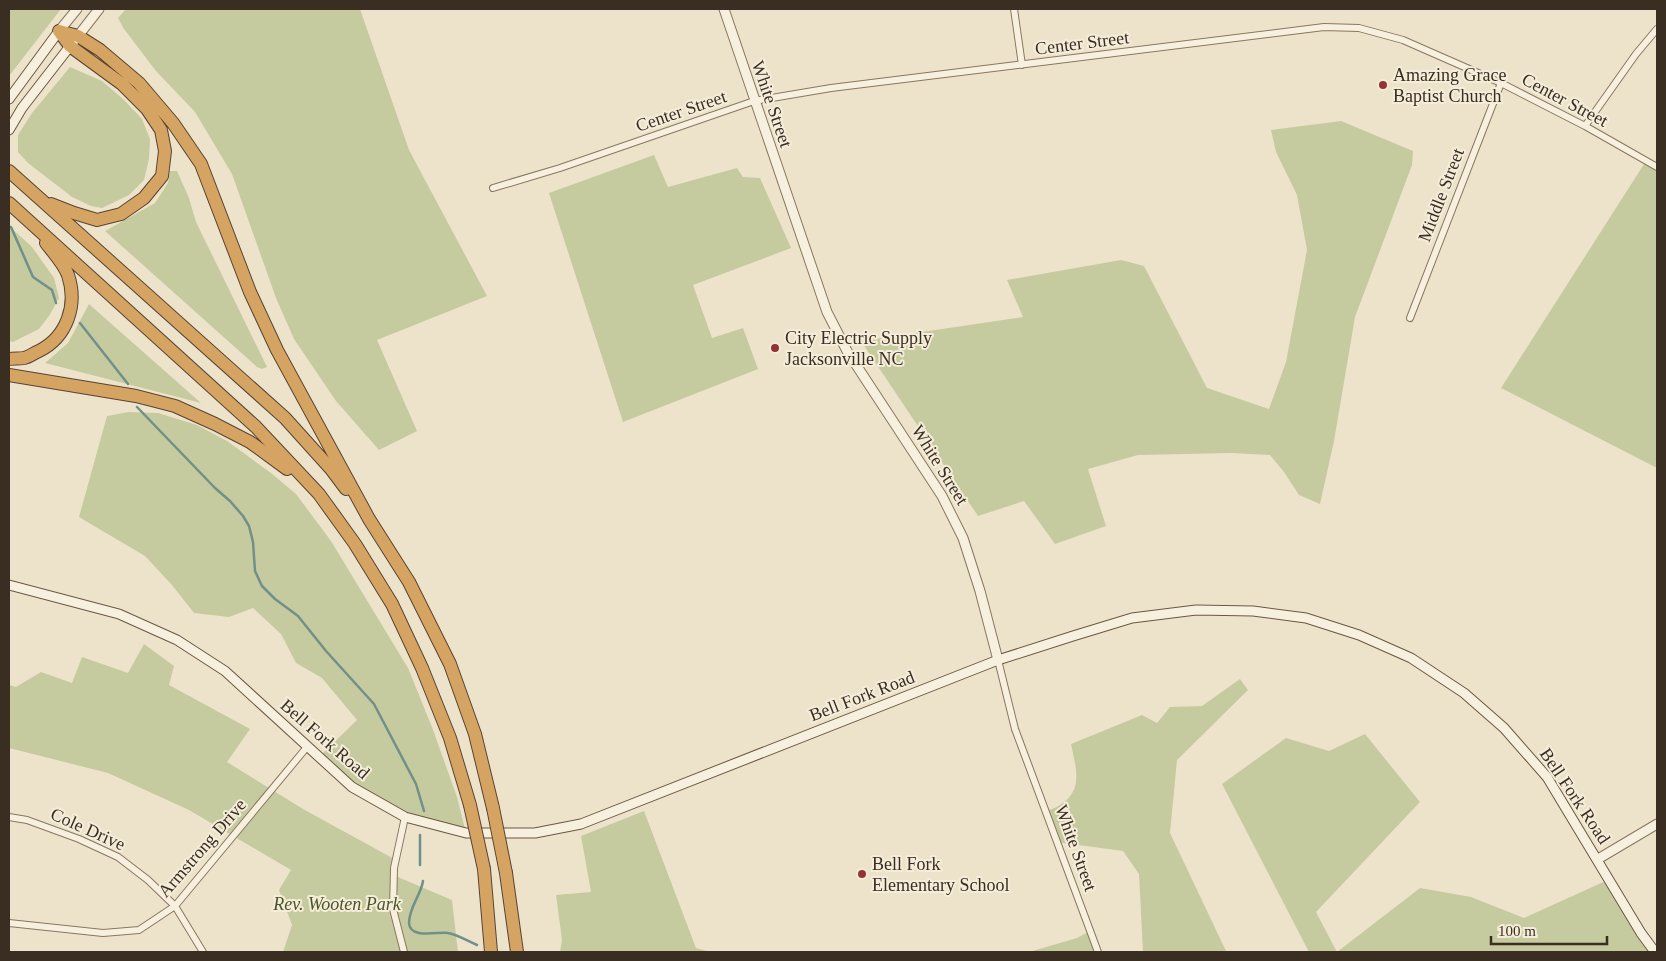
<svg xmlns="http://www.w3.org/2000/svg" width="1666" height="961" viewBox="0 0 1666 961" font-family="Georgia,serif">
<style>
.green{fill:#c5cb9f}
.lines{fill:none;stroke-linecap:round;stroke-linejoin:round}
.stream{stroke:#719089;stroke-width:2.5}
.minor-casing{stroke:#89765f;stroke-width:8}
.tertiary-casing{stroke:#89765f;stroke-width:11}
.secondary-casing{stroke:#6b5742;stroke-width:11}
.motorway-casing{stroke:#574433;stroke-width:14}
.minor{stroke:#f8f0de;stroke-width:6}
.tertiary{stroke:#f8f0de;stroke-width:9}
.secondary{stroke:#f8f0de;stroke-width:9}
.motorway{stroke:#d6a462;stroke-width:12}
.motorway-bridge-casing{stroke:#574433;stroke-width:14;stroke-linecap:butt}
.motorway-bridge{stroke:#d6a462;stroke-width:12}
.poi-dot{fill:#953333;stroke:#f5edda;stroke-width:2}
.labels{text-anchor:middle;stroke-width:4;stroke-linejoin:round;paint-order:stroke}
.street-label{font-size:18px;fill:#3a2e22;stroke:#f5edda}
.poi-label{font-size:18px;fill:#3a2e22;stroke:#f5edda;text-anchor:start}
.park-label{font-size:18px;font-style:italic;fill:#4a562a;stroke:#f5edda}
</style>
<rect width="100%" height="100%" fill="#ede3cb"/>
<path class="green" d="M 9,9 L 61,9 L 9,76 Z
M 126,9 L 360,9 L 409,150 L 487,296 L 377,340 L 417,431 L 379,450 L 336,401 L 294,339 L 276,298 L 232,174 L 195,112 L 156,71 L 124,29 L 118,18 Z
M 70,67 L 102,81 L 123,99 L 142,119 L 150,139 L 149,159 L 144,180 L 129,195 L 102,208 L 91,206 L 72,197 L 28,163 L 18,152 L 18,135 L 32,113 Z
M 1341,121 L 1413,151 L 1412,165 L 1355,317 L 1334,441 L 1320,504 L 1299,495 L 1284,472 L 1270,455 L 1231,453 L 1138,455 L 1088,469 L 1106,526 L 1055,544 L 1024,501 L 978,516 L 861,341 L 1023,317 L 1007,280 L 1121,260 L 1144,266 L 1207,388 L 1269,409 L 1286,362 L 1307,250 L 1297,195 L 1276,152 L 1271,130 Z
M 654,155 L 668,187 L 737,168 L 743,177 L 760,178 L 791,248 L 693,285 L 712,338 L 743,328 L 758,369 L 623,422 L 549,193 Z
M 1646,161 L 1657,167 L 1657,468 L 1501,388 Z
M 170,171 L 177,171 L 189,198 L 196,222 L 267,367 L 262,369 L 257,367 L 105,231 L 155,203 L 168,183 Z
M 9,226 L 32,247 L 54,278 L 59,298 L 49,316 L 39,329 L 13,342 L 9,341 Z
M 89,304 L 201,403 L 45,363 L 68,343 Z
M 129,412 L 158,413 L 197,425 L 227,441 L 271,473 L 296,494 L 331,541 L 408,668 L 432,727 L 457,797 L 466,833 L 405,817 L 352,787 L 319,757 L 357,720 L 322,678 L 296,663 L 281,634 L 253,608 L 229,617 L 194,613 L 172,585 L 145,556 L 79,517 L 107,416 Z
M 144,644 L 174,666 L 169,685 L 250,729 L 227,762 L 303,809 L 396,860 L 393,875 L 452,900 L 458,952 L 283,952 L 292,925 L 279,890 L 291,870 L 189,810 L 108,773 L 9,748 L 9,685 L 16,687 L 41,672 L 72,683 L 82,657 L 128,673 Z
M 1240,679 L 1248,690 L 1177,760 L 1170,833 L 1226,951 L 1228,952 L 1143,952 L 1139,874 L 1123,851 L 1056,842 L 1045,812 C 1051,809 1058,807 1063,803 C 1084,788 1075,765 1071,744 L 1142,715 L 1157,723 L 1170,707 L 1202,706 Z
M 1365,734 L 1420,802 L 1316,912 L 1337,952 L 1420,888 L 1471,897 L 1524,918 L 1610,879 L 1657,952 L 1309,952 L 1222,784 L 1286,738 L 1329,751 Z
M 644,811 L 696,948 L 711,952 L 560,952 L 562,940 L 556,895 L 591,892 L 581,836 Z
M 1090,931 L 1098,952 L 1029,952 L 1077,938 Z"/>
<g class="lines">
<path class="stream" d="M 11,227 L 33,277 L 52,290 L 56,303
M 80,323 L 128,384
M 137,407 L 215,488 L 230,501 L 243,516 L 249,526 L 253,542 L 255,571 L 262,586 L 275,599 L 298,616 L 326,651 L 374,704 L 416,784 L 424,811
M 420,835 L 420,865
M 423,881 C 421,895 409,907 409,923 C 410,940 440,931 448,933 C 458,935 468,941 477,945"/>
<g class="minor-casing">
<path id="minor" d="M 1014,9 L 1022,65
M 1585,126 L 1636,54 L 1657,29
M 493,188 L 560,168 L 754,101 L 831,88 L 1324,27 L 1359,28 L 1403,40 L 1501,83 L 1585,126 L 1657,167
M 1410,318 L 1501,83
M 998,660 L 1015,729 L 1098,952
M 9,817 L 27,820 L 79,839 L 118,857 L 148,880 L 175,906 L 203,952
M 9,923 L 103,933 L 139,930 L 175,906 L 307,747
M 404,952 L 393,909 L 394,868 L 405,817"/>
</g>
<g class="tertiary-casing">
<path id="tertiary" d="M 724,9 L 827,312 L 847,351 L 942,496 L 963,538 L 980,591 L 998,660
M 59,31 L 77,9
M 78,36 L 99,9
M 1598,859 L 1657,824"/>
</g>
<g class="secondary-casing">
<path id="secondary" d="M 9,99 L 59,31
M 9,130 L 22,108 L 74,41
M 9,585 L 119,614 L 177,640 L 225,671 L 352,787 L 405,817 L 466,833 L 535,833 L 581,824 L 998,660 L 1073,636 L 1132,618 L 1196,610 L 1253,611 L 1306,618 L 1359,635 L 1411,658 L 1464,693 L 1504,728 L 1547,777 L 1641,933 L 1655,952"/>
</g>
<g class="motorway-casing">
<path id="motorway" d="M 59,31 L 78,36 L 100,50 L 139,83 L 173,123 L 201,164 L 250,292 L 277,350 L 369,519 L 409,582 L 450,664 L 475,734 L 493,808
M 9,171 L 285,418 L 331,469 L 346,489
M 9,203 L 256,427 L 319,494 L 355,544 L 392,604 L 422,668 L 450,738 L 470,805
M 51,204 L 74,213 L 97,220 L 121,214 L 144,198 L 162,176 L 165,151 L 161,130 L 147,109 L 122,84 L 70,46 L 59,31
M 9,359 C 14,358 19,359 24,358 C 29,357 34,353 39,351 C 67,337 78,305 68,275 C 64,264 53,252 46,243
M 9,375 L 136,396 L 175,406 L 215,424 L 250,442 L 287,469
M 484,869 L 491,952
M 506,873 L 517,952"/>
</g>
<use href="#minor" class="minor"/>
<use href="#tertiary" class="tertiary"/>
<use href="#secondary" class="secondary"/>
<use href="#motorway" class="motorway"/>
<g class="motorway-bridge-casing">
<path id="motorway-bridge" d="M 470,805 L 484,869
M 493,808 L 506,873"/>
</g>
<use href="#motorway-bridge" class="motorway-bridge"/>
</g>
<g class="poi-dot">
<circle cx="1383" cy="85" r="5"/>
<circle cx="775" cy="348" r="5"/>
<circle cx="862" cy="874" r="5"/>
</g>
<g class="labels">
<g class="street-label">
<text transform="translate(1082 43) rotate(-7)" y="6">Center Street</text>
<text transform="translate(1565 100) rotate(28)" y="6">Center Street</text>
<text transform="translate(772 104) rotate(71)" y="6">White Street</text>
<text transform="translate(681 111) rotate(-19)" y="6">Center Street</text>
<text transform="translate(1441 195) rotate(-69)" y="6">Middle Street</text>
<text transform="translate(940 465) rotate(58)" y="6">White Street</text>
<text transform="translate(862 696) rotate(-21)" y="6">Bell Fork Road</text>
<text transform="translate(325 739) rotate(41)" y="6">Bell Fork Road</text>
<text transform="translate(1575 796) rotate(56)" y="6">Bell Fork Road</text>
<text transform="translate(88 829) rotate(24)" y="6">Cole Drive</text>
<text transform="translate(202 848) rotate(-49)" y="6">Armstrong Drive</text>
<text transform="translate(1076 848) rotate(70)" y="6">White Street</text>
</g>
<g class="poi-label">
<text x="1393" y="81">Amazing Grace<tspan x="1393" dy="21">Baptist Church</tspan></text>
<text x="785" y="344">City Electric Supply<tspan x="785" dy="21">Jacksonville NC</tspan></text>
<text x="872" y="870">Bell Fork<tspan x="872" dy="21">Elementary School</tspan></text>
</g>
<g class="park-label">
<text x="337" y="910">Rev. Wooten Park</text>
</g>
</g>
<rect width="1666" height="961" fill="none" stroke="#3a2e22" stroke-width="20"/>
<path d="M1491 936v8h116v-8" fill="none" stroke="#3a2e22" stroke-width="2.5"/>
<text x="1498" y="936" font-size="15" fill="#3a2e22" stroke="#f5edda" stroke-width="4" paint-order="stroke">100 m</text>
</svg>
